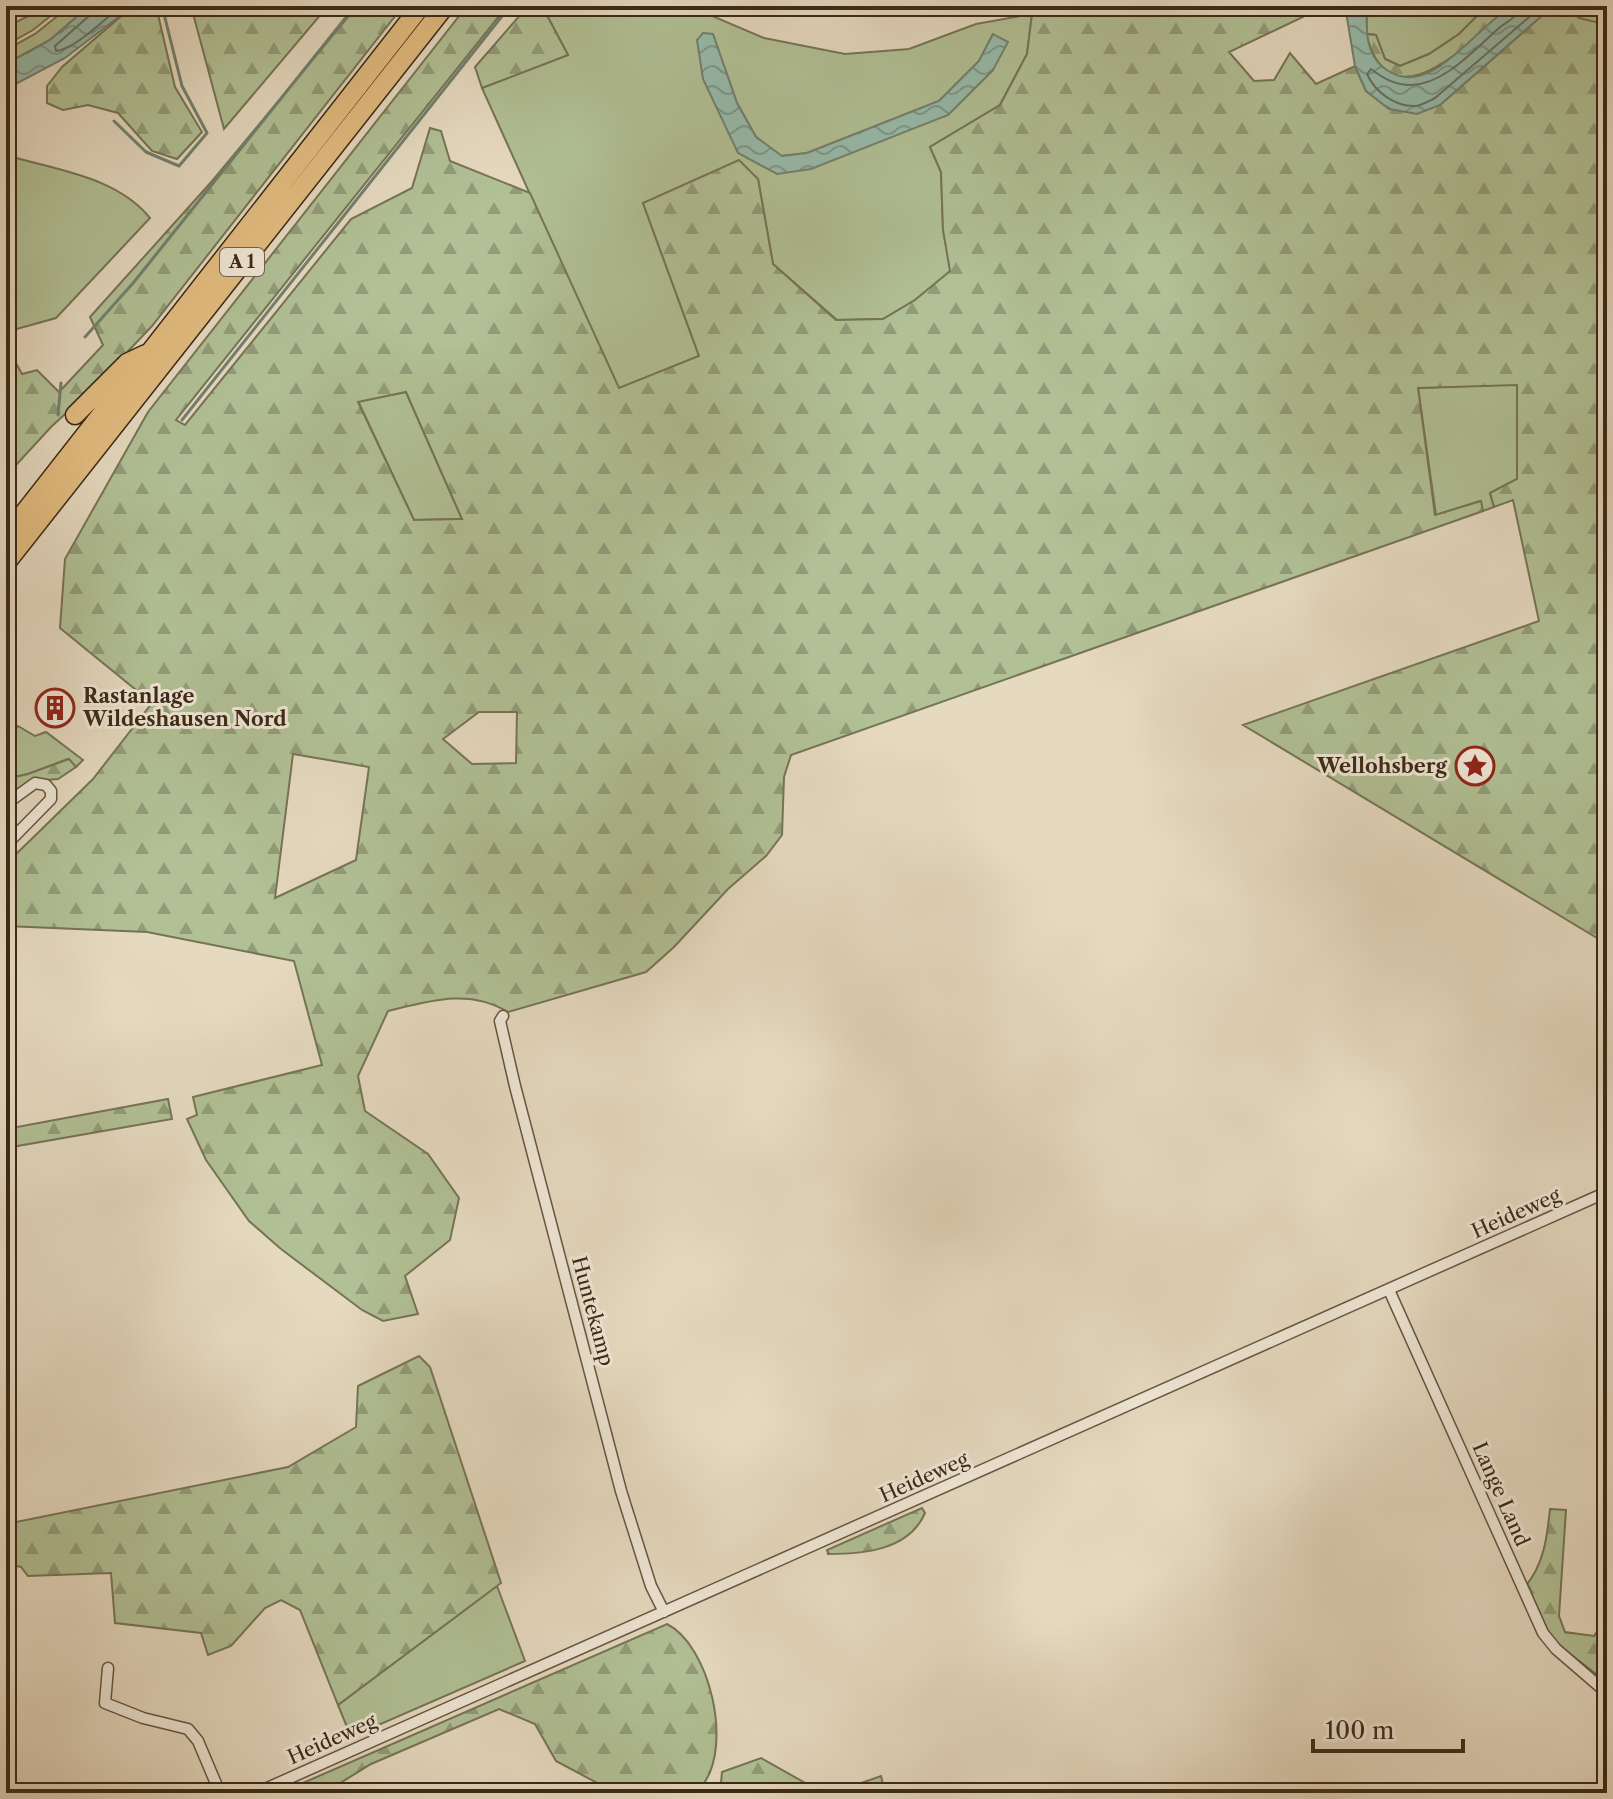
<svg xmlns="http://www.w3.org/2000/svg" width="1613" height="1799" viewBox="0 0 1613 1799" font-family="'Libre Caslon Text',serif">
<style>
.grass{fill:#b1c095;stroke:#767456;stroke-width:2;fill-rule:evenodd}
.forest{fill:url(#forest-firs);stroke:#767456;stroke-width:2;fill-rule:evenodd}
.water{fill:url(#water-waves);stroke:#728170;stroke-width:2}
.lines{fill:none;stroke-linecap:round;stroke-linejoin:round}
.shore{stroke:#697261;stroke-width:2}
.stream{stroke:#728170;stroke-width:3}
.minor-casing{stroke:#665541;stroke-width:13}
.secondary-casing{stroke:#3b2917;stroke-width:17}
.motorway-casing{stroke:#3b2917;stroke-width:21}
.minor{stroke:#eee6d5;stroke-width:10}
.secondary{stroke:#eee6d5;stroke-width:14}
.motorway{stroke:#e2bc80;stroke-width:18}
.labels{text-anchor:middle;stroke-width:6;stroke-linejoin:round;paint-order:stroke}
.shield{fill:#eee6d5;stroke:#716250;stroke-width:2}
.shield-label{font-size:18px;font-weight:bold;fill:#3b2917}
.poi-label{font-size:20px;font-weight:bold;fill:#3b2917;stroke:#eee6d5;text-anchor:start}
.street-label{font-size:20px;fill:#3b2917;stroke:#eee6d5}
</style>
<defs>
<pattern id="forest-firs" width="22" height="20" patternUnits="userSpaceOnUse" patternTransform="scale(2)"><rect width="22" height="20" fill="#b1c095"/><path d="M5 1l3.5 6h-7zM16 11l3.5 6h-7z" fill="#919c79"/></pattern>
<pattern id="water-waves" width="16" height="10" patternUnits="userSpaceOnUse" patternTransform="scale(2)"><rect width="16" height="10" fill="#97bbab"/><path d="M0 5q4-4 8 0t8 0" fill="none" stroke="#7c988a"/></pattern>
</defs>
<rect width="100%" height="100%" fill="#e5d9bf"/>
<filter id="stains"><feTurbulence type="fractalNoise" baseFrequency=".0025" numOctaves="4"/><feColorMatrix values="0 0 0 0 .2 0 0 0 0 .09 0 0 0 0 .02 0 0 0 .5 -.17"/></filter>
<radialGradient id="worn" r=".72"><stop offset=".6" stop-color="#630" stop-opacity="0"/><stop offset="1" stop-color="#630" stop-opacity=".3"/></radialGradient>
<path class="grass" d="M 48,6 L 63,6 L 33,30 L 6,45 L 6,27 Z
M 70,6 L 89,6 L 50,40 L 6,64 L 6,50 L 35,34 Z
M 542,6 L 689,6 L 764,38 L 845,54 L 909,49 L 976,24 L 1032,14 L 1027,54 L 1000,105 L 930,147 L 941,172 L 943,230 L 951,271 L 915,300 L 883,319 L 837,320 L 773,264 L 758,179 L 643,203 L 699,356 L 618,389 L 482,88 L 568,55 ZM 993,34 L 993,70 L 948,115 L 777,174 L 697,40 L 713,35 L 737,103 L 756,137 L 781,156 L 807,153 L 939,101 L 979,61 Z
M 1367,6 L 1487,6 L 1459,34 L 1429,54 L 1400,66 L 1385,59 L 1376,35 L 1366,34 Z
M 1567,6 L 1607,6 L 1607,35 L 1600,24 L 1579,18 Z
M 6,155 C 55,170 116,176 150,218 L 56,318 L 6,332 Z
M 1517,384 L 1517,479 L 1490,493 L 1494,507 L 1483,511 L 1480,501 L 1436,515 L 1418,388 Z
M 406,392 L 462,519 L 414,520 L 358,401 Z
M 18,726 L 35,736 L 46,732 L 83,760 L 76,767 L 68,759 L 28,774 L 6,779 L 6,741 Z
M 497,1586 L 525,1661 L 351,1737 L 338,1705 Z"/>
<path class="forest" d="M 133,6 L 156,6 L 175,87 L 202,132 L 177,159 L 152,151 L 118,113 L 88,105 L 63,110 L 47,103 L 47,86 L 62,67 Z
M 191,6 L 328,6 L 224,129 Z
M 357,6 L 403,6 L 152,326 L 92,389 L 51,427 L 6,476 L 6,345 L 22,374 L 37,370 L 59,392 L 103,345 L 90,317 L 213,180 Z
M 467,6 L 507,6 L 176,420 L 185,425 L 351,219 L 412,188 L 430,128 L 441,131 L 450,161 L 530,193 L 619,388 L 699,356 L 643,203 L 739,160 L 758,179 L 773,264 L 836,320 L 883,319 L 915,300 L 950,271 L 943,230 L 941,172 L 930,147 L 1000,105 L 1027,54 L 1032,14 L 1038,6 L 1310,6 L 1303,17 L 1229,52 L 1254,81 L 1274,80 L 1290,53 L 1316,84 L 1355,66 L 1366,91 L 1440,105 L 1553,6 L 1567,6 L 1579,18 L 1600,23 L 1607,35 L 1607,944 L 1243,725 L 1539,621 L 1513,500 L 1494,507 L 1490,493 L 1517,479 L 1517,385 L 1418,388 L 1435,515 L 1481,501 L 1483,511 L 791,755 L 784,777 L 782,835 L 766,856 L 728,889 L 674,947 L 646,972 L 508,1012 C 469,988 429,1001 388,1011 L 358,1076 L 365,1111 L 428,1154 L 459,1198 L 450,1240 L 405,1276 L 418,1314 L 383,1321 L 362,1310 L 281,1249 L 249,1221 L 206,1160 L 187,1119 L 197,1115 L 193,1097 L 322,1065 L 294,961 L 147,932 L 6,926 L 6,864 L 93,779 L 152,703 L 60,628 L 65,559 L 148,412 ZM 406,392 L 462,519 L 461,519 L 414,520 L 358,402 ZM 479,712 L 517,712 L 516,763 L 472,764 L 443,739 ZM 293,754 L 369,767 L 356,860 L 275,898 Z
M 528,6 L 542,6 L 568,55 L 482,88 L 475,67 Z
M 1487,6 L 1515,6 C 1474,35 1392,132 1366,34 L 1376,35 L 1385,59 L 1400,66 L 1429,54 L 1459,34 Z
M 69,759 L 76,767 L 58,779 L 34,781 L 6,798 L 6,779 L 28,774 Z
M 168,1099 L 172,1119 L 6,1148 L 6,1129 Z
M 419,1356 L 430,1367 L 501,1583 L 338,1705 L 300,1610 L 281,1600 L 265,1608 L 231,1646 L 208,1655 L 201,1633 L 115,1623 L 111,1573 L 28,1576 L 21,1567 L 12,1565 L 6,1570 L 6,1524 L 288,1467 L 356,1427 L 358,1386 Z
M 922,1508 L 925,1513 C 909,1550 865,1554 828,1554 L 827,1550 Z
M 1550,1509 L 1566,1510 L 1559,1616 L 1565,1632 L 1594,1636 L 1602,1624 L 1607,1624 L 1607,1686 L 1596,1674 L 1547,1636 L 1525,1587 C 1544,1564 1547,1538 1550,1509 Z
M 667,1624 C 710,1646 732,1744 704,1783 L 637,1783 L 614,1792 L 556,1761 L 535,1724 L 499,1709 L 371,1764 L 324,1793 L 280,1793 Z
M 761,1758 L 823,1793 L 730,1793 L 721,1783 L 722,1772 Z
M 881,1776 L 885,1793 L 833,1793 Z"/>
<path class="water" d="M 89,6 L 133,6 L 65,58 L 6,89 L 6,64 L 50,40 Z
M 797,6 L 932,6 C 893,22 837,14 797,6 Z
M 1345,6 L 1367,6 C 1366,31 1365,58 1390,72 C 1435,99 1482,16 1516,6 C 1526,3 1542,6 1553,6 L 1440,105 L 1417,114 L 1389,109 L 1366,91 L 1355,66 Z
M 703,33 L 713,34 L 737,103 L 756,137 L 782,156 L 807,153 L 939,101 L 979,61 L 993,34 L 1008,42 L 993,70 L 948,115 L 811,169 L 777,174 L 738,153 L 703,79 L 697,40 Z"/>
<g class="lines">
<path class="shore" d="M 93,6 L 90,15 L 55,46 L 56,51 C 75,49 105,19 121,6
M 1519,6 C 1518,18 1507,21 1499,28 C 1475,49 1445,84 1411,85 C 1394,85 1383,78 1371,69 L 1367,74 C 1375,92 1395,107 1416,106 C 1422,105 1429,101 1435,98 L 1542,6"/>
<path class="stream" d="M 114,121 L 146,152 L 179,166 L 207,133 L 182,86 L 162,6
M 85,337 L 134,282 L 355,6
M 58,415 L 61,383
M 182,420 L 510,6"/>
<g class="minor-casing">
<path id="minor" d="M 6,804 L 35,783 L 46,785 L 51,791 L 51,799 L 6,845
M 503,1016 L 500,1021 L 515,1086 L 621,1491 L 651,1586 L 664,1612
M 1389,1290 L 1543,1633 L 1556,1649 L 1607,1693
M 108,1668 L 105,1703 L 143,1718 L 188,1729 L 198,1741 L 220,1793
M 256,1793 L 1607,1192"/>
</g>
<g class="secondary-casing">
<path id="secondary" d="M 6,1789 L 23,1793"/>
</g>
<g class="motorway-casing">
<path id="motorway" d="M 75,415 L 127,363 L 146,354
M 6,536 L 421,6
M 6,563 L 445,6"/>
</g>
<use href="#minor" class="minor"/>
<use href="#secondary" class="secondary"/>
<use href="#motorway" class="motorway"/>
</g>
<defs>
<g id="building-ring" transform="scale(2)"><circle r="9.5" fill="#eee6d5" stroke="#8f2418" stroke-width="1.5"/><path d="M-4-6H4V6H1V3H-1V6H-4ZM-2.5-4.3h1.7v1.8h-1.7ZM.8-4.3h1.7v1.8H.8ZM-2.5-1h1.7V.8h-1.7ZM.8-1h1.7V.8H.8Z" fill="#8f2418"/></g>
<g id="sight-ring" transform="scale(2)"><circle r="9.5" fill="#eee6d5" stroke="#8f2418" stroke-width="1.5"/><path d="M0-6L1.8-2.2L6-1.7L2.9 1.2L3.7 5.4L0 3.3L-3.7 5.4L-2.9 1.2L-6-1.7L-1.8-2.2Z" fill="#8f2418"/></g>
</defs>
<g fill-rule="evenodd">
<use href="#building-ring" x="55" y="708"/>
<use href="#sight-ring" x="1475" y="766"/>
</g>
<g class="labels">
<rect class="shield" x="220" y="248" width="44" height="28" rx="6"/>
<g class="shield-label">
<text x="242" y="268">A 1</text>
</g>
<g class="poi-label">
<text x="83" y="703">Rastanlage<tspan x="83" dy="23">Wildeshausen Nord</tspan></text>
<text x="1447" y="773" text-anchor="end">Wellohsberg</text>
</g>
<g class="street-label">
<text transform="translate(1516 1213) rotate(-24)" y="7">Heideweg</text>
<text transform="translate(593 1311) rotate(75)" y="7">Huntekamp</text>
<text transform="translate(924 1477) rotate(-24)" y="7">Heideweg</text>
<text transform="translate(1501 1494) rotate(66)" y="7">Lange Land</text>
<text transform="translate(332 1739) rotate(-24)" y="7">Heideweg</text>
</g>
</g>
<rect width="1613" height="1799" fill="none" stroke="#e5d9bf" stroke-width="32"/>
<rect x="8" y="8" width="1597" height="1783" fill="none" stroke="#3b2917" stroke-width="4"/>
<rect x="16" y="16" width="1581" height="1767" fill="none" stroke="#3b2917" stroke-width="2"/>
<path d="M1313 1739v12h150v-12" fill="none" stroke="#3b2917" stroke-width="4"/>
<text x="1325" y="1739" font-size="24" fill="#3b2917" stroke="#eee6d5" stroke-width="6" paint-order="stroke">100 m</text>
<rect width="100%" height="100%" filter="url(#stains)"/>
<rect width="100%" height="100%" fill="url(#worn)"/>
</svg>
